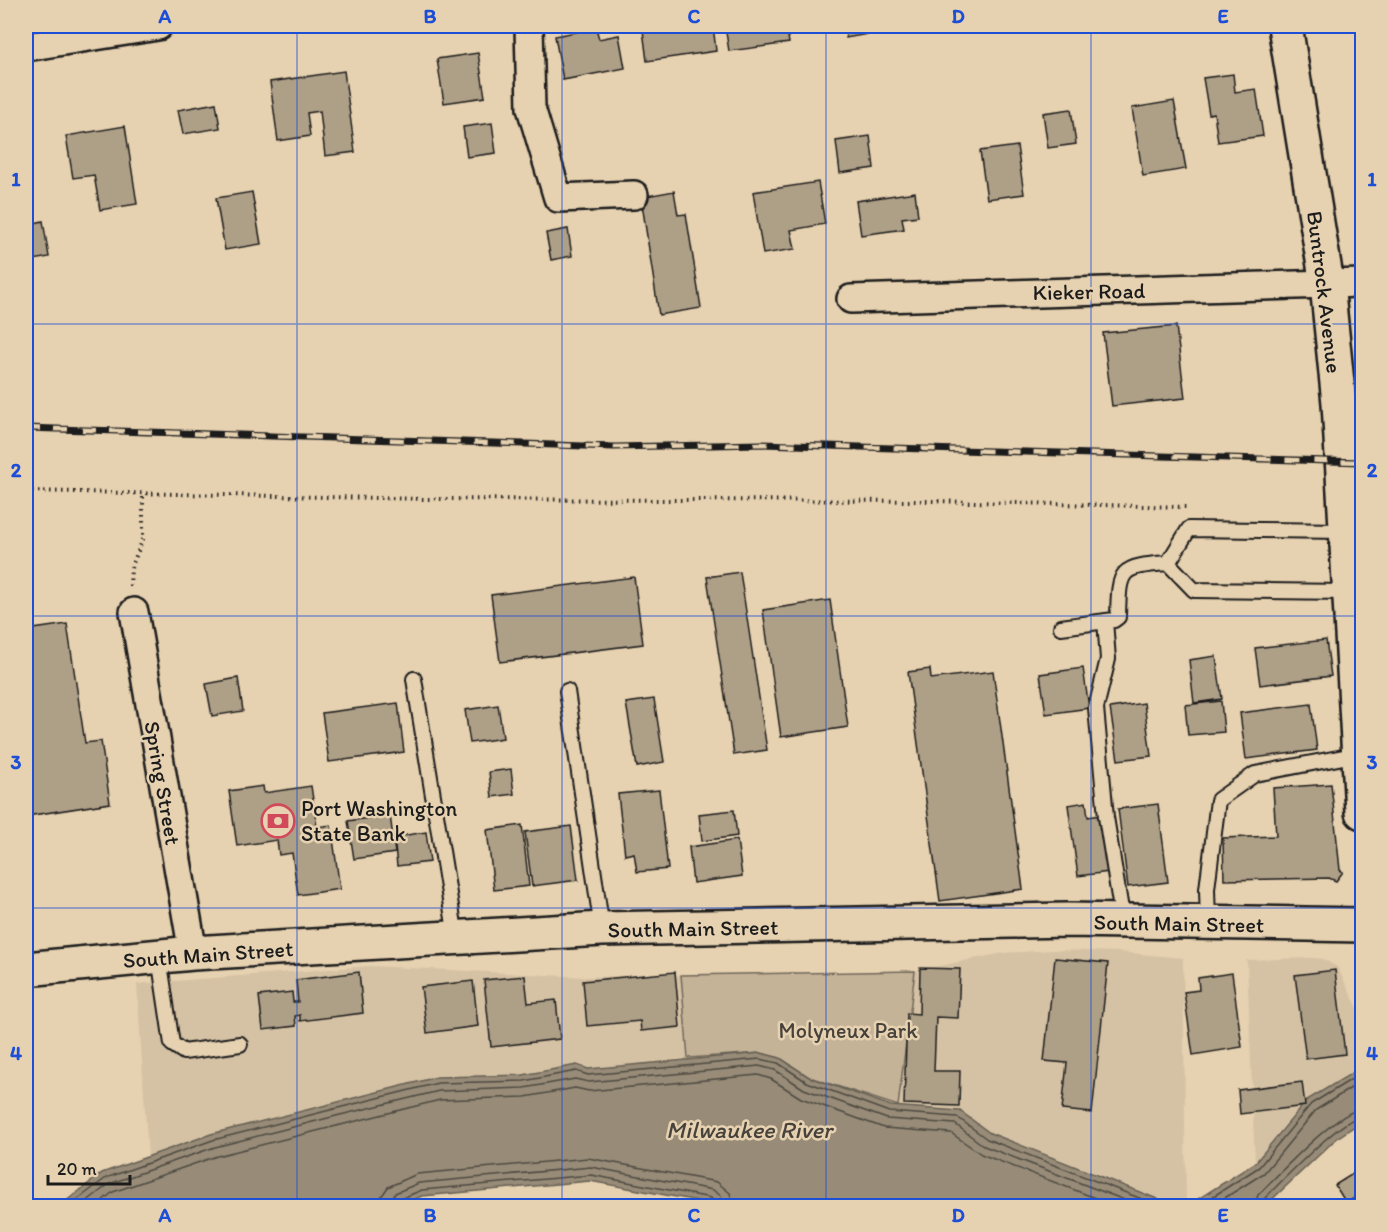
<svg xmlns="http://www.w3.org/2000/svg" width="1388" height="1232" viewBox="0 0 1388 1232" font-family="Itim,sans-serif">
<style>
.built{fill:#d5c2a4}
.green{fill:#c5b398;stroke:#70685a;stroke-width:1.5}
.water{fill:#988c78;stroke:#665f53;stroke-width:1.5}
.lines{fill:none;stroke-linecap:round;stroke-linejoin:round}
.shore{stroke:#4e4941;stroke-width:1.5}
.building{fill:#ae9f87;stroke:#1c1c1c;stroke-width:1.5}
.lane-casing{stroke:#1c1c1c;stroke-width:18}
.street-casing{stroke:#1c1c1c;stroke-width:32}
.secondary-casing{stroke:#1c1c1c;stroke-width:38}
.path{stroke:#1c1c1c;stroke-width:4;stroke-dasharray:1.5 4.5;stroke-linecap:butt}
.lane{stroke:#e6d1b0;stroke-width:14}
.street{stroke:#e6d1b0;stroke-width:27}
.secondary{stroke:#e6d1b0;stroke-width:33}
.rail-casing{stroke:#1c1c1c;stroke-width:7}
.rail{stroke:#e6d1b0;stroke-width:4.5;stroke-dasharray:14;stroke-linecap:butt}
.grid{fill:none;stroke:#1d4ed8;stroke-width:1.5;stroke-opacity:0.55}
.labels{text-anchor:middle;stroke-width:5;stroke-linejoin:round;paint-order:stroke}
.street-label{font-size:22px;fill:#1c1c1c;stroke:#e6d1b0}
.poi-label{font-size:22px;fill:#1c1c1c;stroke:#e6d1b0;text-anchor:start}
.park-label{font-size:22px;fill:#46423b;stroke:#e6d1b0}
.water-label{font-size:24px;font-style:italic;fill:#47433c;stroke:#e6d1b0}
.neatline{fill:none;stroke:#1d4ed8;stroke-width:2}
.grid-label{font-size:20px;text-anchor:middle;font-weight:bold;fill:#1d4ed8}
</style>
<rect width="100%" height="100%" fill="#e6d1b0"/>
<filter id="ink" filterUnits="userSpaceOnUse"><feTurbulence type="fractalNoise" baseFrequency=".0167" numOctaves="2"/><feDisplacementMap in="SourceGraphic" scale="12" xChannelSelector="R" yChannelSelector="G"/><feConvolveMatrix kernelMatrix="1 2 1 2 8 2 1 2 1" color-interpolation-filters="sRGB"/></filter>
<g filter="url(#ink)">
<path class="built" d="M 1054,950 L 1118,952 L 1183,958 L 1186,1206 L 1160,1200 L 990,1133 L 960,1111 L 898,1106 L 915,971 L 1003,953 Z
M 1311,958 L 1323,959 L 1337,967 L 1362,1016 L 1362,1067 L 1307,1100 L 1255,1163 L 1247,960 Z
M 370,966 L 584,977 L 681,975 L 688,1058 L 588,1069 L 577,1065 L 523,1075 L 437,1077 L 211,1134 L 148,1156 L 137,984 Z"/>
<path class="green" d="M 915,971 L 898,1106 L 809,1077 L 780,1058 L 761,1053 L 688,1058 L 681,975 Z"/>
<path class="water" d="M 761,1053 L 780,1058 L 809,1077 L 891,1106 L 960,1111 L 990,1133 L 1160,1200 L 1184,1206 L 725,1206 L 590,1181 L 422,1196 L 397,1206 L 60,1206 L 102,1173 L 211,1134 L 437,1077 L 523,1075 L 577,1065 L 588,1069 Z
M 1362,1067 L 1362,1121 L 1337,1138 L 1265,1206 L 1187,1206 L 1255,1163 L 1307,1100 Z"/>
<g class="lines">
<path class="shore" d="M 69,1206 L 106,1178 L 213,1140 L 334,1109 L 438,1083 L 524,1081 L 576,1071 L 588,1075 L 760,1059 L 778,1063 L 807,1082 L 889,1112 L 957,1117 L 987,1139 L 1160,1206
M 81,1206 L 109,1184 L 215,1147 L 336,1116 L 439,1091 L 524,1088 L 575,1079 L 589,1082 L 759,1066 L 775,1070 L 804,1089 L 887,1119 L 955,1124 L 984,1146 L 1140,1206
M 96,1206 L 113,1192 L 217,1156 L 440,1100 L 525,1097 L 575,1088 L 589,1091 L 758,1075 L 771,1079 L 801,1098 L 884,1128 L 951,1133 L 981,1154 L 1116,1206
M 380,1206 L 381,1197 L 388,1187 L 417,1174 L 588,1158 L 717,1182 L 730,1193 L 733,1206
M 389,1206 L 395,1193 L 419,1183 L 591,1167 L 713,1190 L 721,1196 L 724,1206
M 397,1206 L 400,1199 L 422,1190 L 591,1175 L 711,1198 L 716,1206
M 1198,1206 L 1259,1167 L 1311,1104 L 1362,1073
M 1212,1206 L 1264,1173 L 1316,1110 L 1362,1081
M 1254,1206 L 1258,1195 C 1277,1176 1338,1110 1362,1109
M 1261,1206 L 1263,1200 C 1281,1182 1340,1119 1362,1116"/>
</g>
<path class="building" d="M 661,26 L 713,26 L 716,51 L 647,61 L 643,30 Z
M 725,26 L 800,26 L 800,29 L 787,31 L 789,43 L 729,51 Z
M 844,26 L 913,26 L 846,38 Z
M 955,26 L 1003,26 L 956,33 Z
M 596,28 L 599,39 L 619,35 L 625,68 L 563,80 L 555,36 Z
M 478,53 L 485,97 L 444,103 L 437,59 Z
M 344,71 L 355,152 L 325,156 L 320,111 L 307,113 L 310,136 L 278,141 L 270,82 Z
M 1233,74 L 1235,92 L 1256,89 L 1263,136 L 1218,142 L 1214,113 L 1209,114 L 1203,78 Z
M 1174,101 L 1186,169 L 1143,176 L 1132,108 Z
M 216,103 L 220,128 L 183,134 L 178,110 Z
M 1071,109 L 1076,144 L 1048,148 L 1043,113 Z
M 492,123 L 496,153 L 467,157 L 463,127 Z
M 125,126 L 137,204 L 100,210 L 94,175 L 73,178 L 66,136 Z
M 870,136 L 874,168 L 840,173 L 836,141 Z
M 1017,146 L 1024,194 L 987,199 L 980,151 Z
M 818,182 L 825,224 L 791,230 L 795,249 L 763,254 L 753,192 Z
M 674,191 L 678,215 L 686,214 L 701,308 L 659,315 L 641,197 Z
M 252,192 L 261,244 L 225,250 L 216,198 Z
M 915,192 L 918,216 L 902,218 L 904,229 L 861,235 L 856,201 Z
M 43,221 L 49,257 L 28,261 L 30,270 L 26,270 L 26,225 Z
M 568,229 L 572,256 L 551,260 L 546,233 Z
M 1176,326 L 1185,398 L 1112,406 L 1103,333 Z
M 740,572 L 767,750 L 734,755 L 707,577 Z
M 634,577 L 643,644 L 500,662 L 491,595 Z
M 830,600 L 848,727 L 781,737 L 763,610 Z
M 67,624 L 85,743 L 101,741 L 110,803 L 26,816 L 26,652 L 30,652 L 27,630 Z
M 1326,640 L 1331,676 L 1260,685 L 1255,648 Z
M 1216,656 L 1222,699 L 1194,703 L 1189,660 Z
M 1083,668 L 1089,708 L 1046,714 L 1040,674 Z
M 930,669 L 931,679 L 993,671 L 1023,889 L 940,901 L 908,672 Z
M 238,678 L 243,711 L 212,716 L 206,684 Z
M 654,699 L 664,762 L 637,767 L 626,703 Z
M 1221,701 L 1224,732 L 1188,735 L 1185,705 Z
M 398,703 L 404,752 L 329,762 L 322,713 Z
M 1144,703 L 1151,756 L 1118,760 L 1110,708 Z
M 1311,704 L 1317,750 L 1246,759 L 1240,713 Z
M 498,705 L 503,738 L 470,743 L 465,710 Z
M 511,769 L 514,794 L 492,797 L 489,772 Z
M 1331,784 L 1340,870 L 1343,872 L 1336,881 L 1329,878 L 1224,880 L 1223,838 L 1276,836 L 1273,788 Z
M 263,786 L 264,793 L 311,786 L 317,827 L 331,825 L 340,889 L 298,895 L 292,853 L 279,855 L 277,840 L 237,846 L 229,791 Z
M 659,790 L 668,869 L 637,872 L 634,853 L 625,855 L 618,794 Z
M 1086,802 L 1088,817 L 1101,815 L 1109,872 L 1078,876 L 1068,805 Z
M 1158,804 L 1168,882 L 1128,887 L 1118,809 Z
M 734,810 L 737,836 L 702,841 L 699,814 Z
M 390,815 L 395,853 L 354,859 L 348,821 Z
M 522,825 L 529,886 L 494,890 L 487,830 Z
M 571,826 L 578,880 L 532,886 L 525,832 Z
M 426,832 L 430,862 L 397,866 L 394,837 Z
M 737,840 L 742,876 L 693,883 L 689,847 Z
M 1055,958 L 1108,963 L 1092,1113 L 1062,1110 L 1067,1063 L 1044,1061 Z
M 920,968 L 960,969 L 958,1018 L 936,1017 L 934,1071 L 960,1071 L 959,1106 L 904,1104 L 907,1013 L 919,1014 Z
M 1335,970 L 1345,1054 L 1306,1059 L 1295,975 Z
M 359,972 L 363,1013 L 300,1021 L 300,1015 L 295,1016 L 296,1026 L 263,1030 L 259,996 L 292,992 L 293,1002 L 298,1002 L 296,980 Z
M 675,972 L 680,1027 L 641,1031 L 640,1021 L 587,1026 L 583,981 Z
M 1232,973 L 1242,1047 L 1193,1055 L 1184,992 L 1199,990 L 1198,978 Z
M 525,976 L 528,1003 L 556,1000 L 560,1039 L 491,1047 L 484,980 Z
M 473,981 L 478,1026 L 427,1033 L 421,987 Z
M 1302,1082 L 1305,1106 L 1240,1114 L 1238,1090 Z
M 1362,1168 L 1362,1204 L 1358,1196 L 1346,1203 L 1335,1185 Z"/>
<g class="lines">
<g class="lane-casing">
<path id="lane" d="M 1168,563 L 1189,529 L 1346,531
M 1168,563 L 1194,590 L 1350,592
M 1105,621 L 1108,659 L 1096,708 L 1106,817 L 1123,922
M 1061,627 L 1114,620 L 1118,617 C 1119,568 1120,567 1168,563
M 414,679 L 456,937
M 567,691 L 602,929
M 1208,923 L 1207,889 L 1218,800 L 1255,774 L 1359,754
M 159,957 L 172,1044 L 184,1052 L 240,1044"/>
</g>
<g class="street-casing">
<path id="street" d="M 529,26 L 531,108 L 558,198 L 634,195
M 26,47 L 158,26
M 851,299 L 1362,283
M 134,612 L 193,953"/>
</g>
<g class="secondary-casing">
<path id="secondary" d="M 1285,26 L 1327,284 L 1339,403 L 1362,812
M 26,969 L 193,953 L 602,929 L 1067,920 L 1362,925"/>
</g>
<path class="path" d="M 26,491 L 427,499 L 930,501 L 1186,507
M 130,586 L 131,568 L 143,539 L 143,493"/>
<use href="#lane" class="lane"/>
<use href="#street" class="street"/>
<use href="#secondary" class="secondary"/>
<g class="rail-casing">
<path id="rail" d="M 26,428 L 614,447 L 761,444 L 1362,462"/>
</g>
<use href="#rail" class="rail"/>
</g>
</g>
<path class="grid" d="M 297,26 L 297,1206M 562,26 L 562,1206M 826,26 L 826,1206M 1091,26 L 1091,1206M 26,324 L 1362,324M 26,616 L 1362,616M 26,908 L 1362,908"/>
<defs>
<g id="bank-ring" transform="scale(1.725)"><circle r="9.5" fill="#e6d1b0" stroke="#d1495b" stroke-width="1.5"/><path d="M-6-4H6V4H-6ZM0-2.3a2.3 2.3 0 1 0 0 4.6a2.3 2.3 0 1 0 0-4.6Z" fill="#d1495b"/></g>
</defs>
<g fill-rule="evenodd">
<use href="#bank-ring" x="278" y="821"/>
</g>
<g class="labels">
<g class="street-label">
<text transform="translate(1089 291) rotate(-1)" y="8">Kieker Road</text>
<text transform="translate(1325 292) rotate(83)" y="8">Buntrock Avenue</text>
<text transform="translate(163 783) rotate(80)" y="8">Spring Street</text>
<text transform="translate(1179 923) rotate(1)" y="8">South Main Street</text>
<text transform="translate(693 928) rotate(-1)" y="8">South Main Street</text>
<text transform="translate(208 954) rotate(-4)" y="8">South Main Street</text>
</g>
<g class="poi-label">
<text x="301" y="816">Port Washington<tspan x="301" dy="25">State Bank</tspan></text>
</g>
<g class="park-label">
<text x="848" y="1038">Molyneux Park</text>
</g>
<g class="water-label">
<text x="749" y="1138">Milwaukee River</text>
</g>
</g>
<rect width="1388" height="1232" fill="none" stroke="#e6d1b0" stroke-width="66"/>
<path d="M48 1175v9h82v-9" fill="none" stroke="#1c1c1c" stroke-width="3"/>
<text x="57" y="1175" font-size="18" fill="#1c1c1c" stroke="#e6d1b0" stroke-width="4.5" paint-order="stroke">20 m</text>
<rect x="33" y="33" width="1322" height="1166" class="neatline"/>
<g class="grid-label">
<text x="165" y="23">A</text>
<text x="430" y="23">B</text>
<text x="694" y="23">C</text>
<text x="958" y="23">D</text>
<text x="1223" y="23">E</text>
<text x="16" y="186">1</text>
<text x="1372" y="186">1</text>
<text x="16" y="477">2</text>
<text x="1372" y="477">2</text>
<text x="16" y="769">3</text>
<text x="1372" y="769">3</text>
<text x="16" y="1060">4</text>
<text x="1372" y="1060">4</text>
<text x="165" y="1222">A</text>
<text x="430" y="1222">B</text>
<text x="694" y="1222">C</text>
<text x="958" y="1222">D</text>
<text x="1223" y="1222">E</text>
</g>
</svg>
